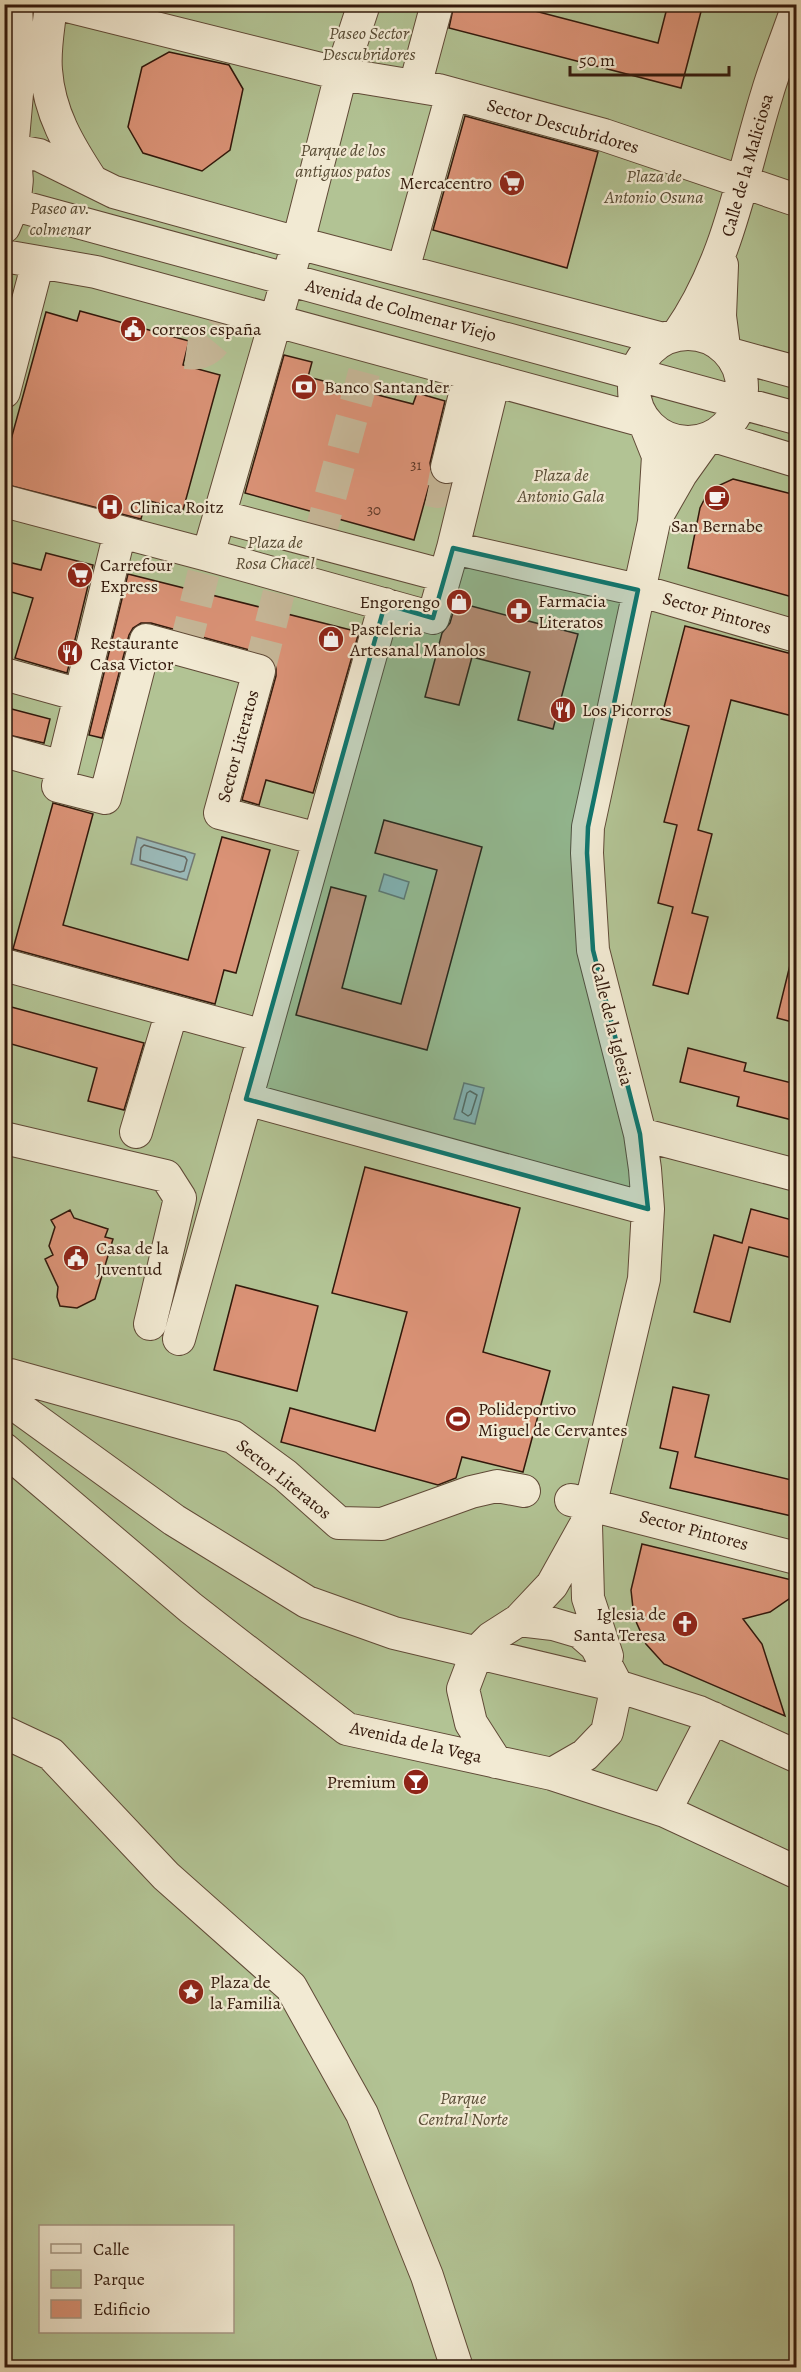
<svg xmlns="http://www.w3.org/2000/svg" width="801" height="2372" viewBox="0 0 801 2372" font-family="Alegreya,serif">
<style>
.green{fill:#b2c394;stroke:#726e50;stroke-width:1.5;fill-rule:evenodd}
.water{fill:#9bbab9;stroke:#717973;stroke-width:1.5}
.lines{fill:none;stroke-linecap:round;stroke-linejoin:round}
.shore{stroke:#666962;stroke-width:1.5}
.building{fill:#da9276;stroke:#32180b;stroke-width:1.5}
.minor-tunnel{stroke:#c6b798;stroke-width:32;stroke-dasharray:32 16;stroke-linecap:butt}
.minor-casing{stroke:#604a37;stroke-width:34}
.minor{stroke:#f2ead3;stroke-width:32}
.marked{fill:#0f766e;fill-opacity:0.2;stroke:#0f766e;stroke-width:4.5;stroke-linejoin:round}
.labels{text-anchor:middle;stroke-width:4.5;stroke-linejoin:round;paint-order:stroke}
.number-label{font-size:15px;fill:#5c3626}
.park-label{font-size:18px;font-style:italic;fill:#584b34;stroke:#f2ead3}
.street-label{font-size:18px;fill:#32180b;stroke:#f2ead3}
.poi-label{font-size:18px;fill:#32180b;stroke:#f2ead3;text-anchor:start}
</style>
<rect width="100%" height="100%" fill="#ebdfbb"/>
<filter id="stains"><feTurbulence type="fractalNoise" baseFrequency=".00333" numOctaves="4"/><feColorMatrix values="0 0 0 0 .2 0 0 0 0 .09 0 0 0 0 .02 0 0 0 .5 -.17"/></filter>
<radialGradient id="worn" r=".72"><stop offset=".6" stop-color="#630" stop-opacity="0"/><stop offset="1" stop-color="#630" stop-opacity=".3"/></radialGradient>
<path class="green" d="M 5,5 L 796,5 L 796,2367 L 5,2368 ZM 40,2226 L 232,2226 L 232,2332 L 40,2332 Z"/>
<path class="water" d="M 137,837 L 195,854 L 187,880 L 131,864 Z
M 384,874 L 409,882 L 404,899 L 379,891 Z
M 464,1083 L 484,1088 L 475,1124 L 454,1119 Z"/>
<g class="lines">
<path class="shore" d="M 144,845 L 185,857 L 187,860 L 184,871 L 180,872 L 140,860 L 141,848 Z
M 470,1091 L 477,1095 L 471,1114 L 468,1116 L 462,1112 L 467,1093 Z"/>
</g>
<path class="building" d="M 454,4 L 508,4 L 658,43 L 668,4 L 703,4 L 681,88 L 449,28 Z
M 169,52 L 229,65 L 243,89 L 230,150 L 202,171 L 143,153 L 128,127 L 142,67 Z
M 465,116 L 598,152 L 567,268 L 433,230 Z
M 80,311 L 189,341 L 183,365 L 220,375 L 183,510 L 146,500 L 141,519 L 4,484 L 4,465 L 46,312 L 77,321 Z
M 284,355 L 312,362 L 308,377 L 413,404 L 417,393 L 445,401 L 430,463 L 432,475 L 414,540 L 245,493 Z
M 733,479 L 796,495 L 796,598 L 688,568 L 700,508 L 709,490 Z
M 46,553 L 93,565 L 67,673 L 15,658 L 33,598 L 4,590 L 4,561 L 41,570 Z
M 128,574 L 359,632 L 313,793 L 266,780 L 259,805 L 242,800 L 276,676 L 276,667 L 272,659 L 264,654 L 151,623 L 141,623 L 133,628 L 129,635 L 102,738 L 89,735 Z
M 456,602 L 578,634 L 553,729 L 518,720 L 530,672 L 472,657 L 459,705 L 425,697 L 442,633 L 450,623 Z
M 685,626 L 796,655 L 796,717 L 731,700 L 698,830 L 712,834 L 692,913 L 708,917 L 688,994 L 653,985 L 673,907 L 658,903 L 677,825 L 664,822 L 689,726 L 661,719 Z
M 4,707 L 50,719 L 44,743 L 4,734 Z
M 53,803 L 93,814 L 63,925 L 188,960 L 222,837 L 270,850 L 236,973 L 224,970 L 215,1004 L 13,949 Z
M 384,820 L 482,847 L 427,1050 L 296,1015 L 331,887 L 366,896 L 342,988 L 401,1004 L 437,870 L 375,853 Z
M 790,965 L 796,965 L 796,1023 L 777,1018 Z
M 4,1005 L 144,1043 L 124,1110 L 88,1101 L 97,1068 L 4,1042 Z
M 688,1048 L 746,1063 L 744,1071 L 796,1084 L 796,1121 L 737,1106 L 739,1097 L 680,1082 Z
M 365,1167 L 520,1208 L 483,1352 L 550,1371 L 523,1472 L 462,1457 L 456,1478 L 438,1485 L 281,1442 L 290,1408 L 375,1431 L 407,1312 L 332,1293 Z
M 751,1209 L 796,1221 L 796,1259 L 749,1247 L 730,1322 L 694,1312 L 714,1235 L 742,1243 Z
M 70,1210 L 74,1218 L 108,1229 L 105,1237 L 113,1239 L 95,1299 L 77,1308 L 60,1306 L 57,1297 L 58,1287 L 45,1259 L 53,1255 L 49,1246 L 55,1227 L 51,1220 Z
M 236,1285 L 318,1306 L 297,1391 L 214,1370 Z
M 673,1387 L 709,1395 L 695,1457 L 796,1481 L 796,1517 L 670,1488 L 678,1452 L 660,1448 Z
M 642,1544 L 796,1581 L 796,1594 L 770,1612 L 743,1619 L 762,1644 L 785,1716 L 664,1664 L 646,1644 L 634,1617 L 631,1590 Z"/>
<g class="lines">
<path class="minor-tunnel" d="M 186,353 C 215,357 222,331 231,309
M 428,490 L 438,492 L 443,488 L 447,467
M 318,542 L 371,347
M 184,651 L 208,555
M 259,671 L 283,576"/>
<g class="minor-casing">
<path id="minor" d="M 51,4 C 49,26 44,49 46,70 C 49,113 69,146 92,181
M 59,4 L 341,74 L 438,90 L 604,135 L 796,200
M 415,86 L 437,4
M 4,136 C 23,168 19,195 4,227
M 12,150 L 39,155 L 114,192 L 298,243 L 663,339
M 12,150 L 19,71 L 16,4
M 4,202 L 796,418
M 4,256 L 96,272 L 644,421
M 722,265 L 720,316 L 724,347
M 403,270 L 452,94
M634 388a54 54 0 1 1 108 0a54 54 0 1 1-108 0Z
M 678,334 C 729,261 741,178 767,94 C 775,66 787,38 796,11
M 730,354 L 796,372
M 494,380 L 453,548 L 638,590 L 796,636
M 4,392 L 38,262
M 714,436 L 796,461
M 447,467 L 470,374
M 4,501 L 208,555 L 433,618 L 453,548
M 219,516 L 445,576
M 657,516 L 681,474 L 706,439
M 120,532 L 58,786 L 105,798 L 146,640 L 259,671 L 220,813 L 318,839
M 208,555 L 298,243 L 341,74 L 364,4
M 4,674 L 80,695
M 4,751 L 62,767
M 4,965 L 264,1036
M 246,1099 L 648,1209
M 136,1132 L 172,1011
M 640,1134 L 796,1175
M 4,1138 L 166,1176 L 180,1198 L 150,1324
M 179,1339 L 385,604
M 10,1375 L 233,1437 L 285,1475 L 339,1523 L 382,1524 L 471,1492 L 497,1486 L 524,1491
M 4,1397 L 174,1520 L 307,1602 L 394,1633 L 617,1686 L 699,1712 L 796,1756
M 4,1449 L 191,1608 L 347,1729 L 552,1774 L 665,1811 L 796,1872
M 571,1500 L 796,1558
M 586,1525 L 588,1598 L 607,1656
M 519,1620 L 552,1585 L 586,1524 L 644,1279 L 648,1209 L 645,1169 L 640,1134 L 593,950 L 587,853 L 588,827 L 654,522 L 658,456 L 644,421
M 4,1732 L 51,1754 L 166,1876 L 291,1987 L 362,2114 L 427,2276 L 457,2368
M 496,1762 L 471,1723 L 463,1689 L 477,1652 L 491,1638 L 519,1620 L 553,1624 L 580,1632 L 596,1646 L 617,1686 L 607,1732 L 585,1755 L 552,1774
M 665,1811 L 713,1718"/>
</g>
<use href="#minor" class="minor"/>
</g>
<path class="marked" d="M 453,548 L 638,590 L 588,827 L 587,853 L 593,950 L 640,1134 L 648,1209 L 246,1099 L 385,604 L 433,618 Z"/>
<defs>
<g id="supermarket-disc" transform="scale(1.35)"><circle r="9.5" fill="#8f2418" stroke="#f2ead3"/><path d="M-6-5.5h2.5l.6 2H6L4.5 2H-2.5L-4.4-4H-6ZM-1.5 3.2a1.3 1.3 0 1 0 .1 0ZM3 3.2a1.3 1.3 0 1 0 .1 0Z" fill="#fff"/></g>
<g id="civic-disc" transform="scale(1.35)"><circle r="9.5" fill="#8f2418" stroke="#f2ead3"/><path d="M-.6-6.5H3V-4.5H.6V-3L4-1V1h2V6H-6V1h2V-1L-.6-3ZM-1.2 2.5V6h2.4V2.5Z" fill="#fff"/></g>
<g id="bank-disc" transform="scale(1.35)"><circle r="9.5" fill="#8f2418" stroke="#f2ead3"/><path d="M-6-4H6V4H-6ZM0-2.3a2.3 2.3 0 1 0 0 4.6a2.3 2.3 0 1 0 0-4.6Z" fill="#fff"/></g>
<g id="cafe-disc" transform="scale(1.35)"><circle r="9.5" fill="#8f2418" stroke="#f2ead3"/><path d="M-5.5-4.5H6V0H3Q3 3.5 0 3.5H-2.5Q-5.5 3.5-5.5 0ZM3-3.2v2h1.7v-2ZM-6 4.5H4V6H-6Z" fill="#fff"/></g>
<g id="hospital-disc" transform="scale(1.35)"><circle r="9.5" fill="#8f2418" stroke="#f2ead3"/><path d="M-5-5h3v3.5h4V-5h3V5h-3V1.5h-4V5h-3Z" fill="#fff"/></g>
<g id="shop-disc" transform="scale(1.35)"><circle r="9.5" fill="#8f2418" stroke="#f2ead3"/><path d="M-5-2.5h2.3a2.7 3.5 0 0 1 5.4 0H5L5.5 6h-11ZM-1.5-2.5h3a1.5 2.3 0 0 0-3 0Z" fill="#fff"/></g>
<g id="pharmacy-disc" transform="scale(1.35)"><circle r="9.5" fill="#8f2418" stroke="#f2ead3"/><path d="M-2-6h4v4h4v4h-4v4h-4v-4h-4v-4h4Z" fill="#fff"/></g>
<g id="restaurant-disc" transform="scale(1.35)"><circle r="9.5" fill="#8f2418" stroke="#f2ead3"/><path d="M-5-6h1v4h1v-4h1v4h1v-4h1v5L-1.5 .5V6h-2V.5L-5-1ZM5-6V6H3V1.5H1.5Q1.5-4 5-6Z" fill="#fff"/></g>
<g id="stadium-disc" transform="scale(1.35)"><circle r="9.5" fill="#8f2418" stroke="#f2ead3"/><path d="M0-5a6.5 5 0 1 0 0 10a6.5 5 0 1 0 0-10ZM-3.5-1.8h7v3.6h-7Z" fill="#fff"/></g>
<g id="church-disc" transform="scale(1.35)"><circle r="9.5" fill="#8f2418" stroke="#f2ead3"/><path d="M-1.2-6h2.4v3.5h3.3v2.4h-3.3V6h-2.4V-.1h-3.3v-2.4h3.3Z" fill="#fff"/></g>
<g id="bar-disc" transform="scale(1.35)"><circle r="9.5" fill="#8f2418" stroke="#f2ead3"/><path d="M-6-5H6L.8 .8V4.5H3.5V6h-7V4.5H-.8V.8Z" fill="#fff"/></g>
<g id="sight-disc" transform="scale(1.35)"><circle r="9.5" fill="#8f2418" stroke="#f2ead3"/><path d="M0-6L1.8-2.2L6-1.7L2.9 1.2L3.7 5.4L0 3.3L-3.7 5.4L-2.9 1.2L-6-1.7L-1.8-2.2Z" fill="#fff"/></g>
</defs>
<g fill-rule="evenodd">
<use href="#supermarket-disc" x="512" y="183"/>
<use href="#civic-disc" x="133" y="329"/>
<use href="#bank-disc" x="304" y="387"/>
<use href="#cafe-disc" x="717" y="498"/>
<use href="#hospital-disc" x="110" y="507"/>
<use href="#supermarket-disc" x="80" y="575"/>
<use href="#shop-disc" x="459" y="602"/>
<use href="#pharmacy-disc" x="519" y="611"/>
<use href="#shop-disc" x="331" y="639"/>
<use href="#restaurant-disc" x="70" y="653"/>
<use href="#restaurant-disc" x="563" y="710"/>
<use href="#civic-disc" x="76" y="1258"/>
<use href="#stadium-disc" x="458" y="1419"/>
<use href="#church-disc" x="685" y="1624"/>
<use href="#bar-disc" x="416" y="1782"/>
<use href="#sight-disc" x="191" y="1992"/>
</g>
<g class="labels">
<g class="number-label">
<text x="416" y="470">31</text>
<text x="374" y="515">30</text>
</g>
<g class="park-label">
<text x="369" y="39">Paseo Sector<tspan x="369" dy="21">Descubridores</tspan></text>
<text x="343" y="156">Parque de los<tspan x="343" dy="21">antiguos patos</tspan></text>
<text x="654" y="182">Plaza de<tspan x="654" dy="21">Antonio Osuna</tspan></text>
<text x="60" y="214">Paseo av.<tspan x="60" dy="21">colmenar</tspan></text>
<text x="561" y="481">Plaza de<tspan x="561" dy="21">Antonio Gala</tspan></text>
<text x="275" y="548">Plaza de<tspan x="275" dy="21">Rosa Chacel</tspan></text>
<text x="463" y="2104">Parque<tspan x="463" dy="21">Central Norte</tspan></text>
</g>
<g class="street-label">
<text transform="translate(563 126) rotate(16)" y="6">Sector Descubridores</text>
<text transform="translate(747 165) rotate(-74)" y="6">Calle de la Maliciosa</text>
<text transform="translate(401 310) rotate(15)" y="6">Avenida de Colmenar Viejo</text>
<text transform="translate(717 613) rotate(16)" y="6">Sector Pintores</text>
<text transform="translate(238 746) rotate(-75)" y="6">Sector Literatos</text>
<text transform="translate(612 1024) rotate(76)" y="6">Calle de la Iglesia</text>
<text transform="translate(284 1479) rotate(39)" y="6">Sector Literatos</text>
<text transform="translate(694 1530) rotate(15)" y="6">Sector Pintores</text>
<text transform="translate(416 1742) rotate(13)" y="6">Avenida de la Vega</text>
</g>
<g class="poi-label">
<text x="492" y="189" text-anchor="end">Mercacentro</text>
<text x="152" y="335">correos españa</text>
<text x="324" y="393">Banco Santander</text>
<text x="130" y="513">Clinica Roitz</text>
<text x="717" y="532" text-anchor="middle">San Bernabe</text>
<text x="100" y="571">Carrefour<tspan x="100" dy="21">Express</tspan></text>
<text x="538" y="607">Farmacia<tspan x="538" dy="21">Literatos</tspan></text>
<text x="440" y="608" text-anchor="end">Engorengo</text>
<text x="350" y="635">Pasteleria<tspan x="350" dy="21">Artesanal Manolos</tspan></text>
<text x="90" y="649">Restaurante<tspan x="90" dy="21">Casa Victor</tspan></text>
<text x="582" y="716">Los Picorros</text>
<text x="96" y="1254">Casa de la<tspan x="96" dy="21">Juventud</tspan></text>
<text x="478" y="1415">Polideportivo<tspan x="478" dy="21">Miguel de Cervantes</tspan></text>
<text x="666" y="1620" text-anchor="end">Iglesia de<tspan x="666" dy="21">Santa Teresa</tspan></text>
<text x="396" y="1788" text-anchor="end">Premium</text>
<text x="210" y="1988">Plaza de<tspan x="210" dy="21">la Familia</tspan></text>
</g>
</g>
<rect width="801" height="2372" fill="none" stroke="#ebdfbb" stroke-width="24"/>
<rect x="6" y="6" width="789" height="2360" fill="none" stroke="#32180b" stroke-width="3"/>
<rect x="12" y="12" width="777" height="2348" fill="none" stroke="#32180b" stroke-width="1.5"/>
<rect x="39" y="2225" width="195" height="108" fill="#f2ead3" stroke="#a59683" stroke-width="1.5"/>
<rect x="51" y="2244" width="30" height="9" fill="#f2ead3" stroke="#a59683" stroke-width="1.5"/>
<text x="93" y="2255" font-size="18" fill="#32180b">Calle</text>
<rect x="51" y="2270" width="30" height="18" fill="#b2c394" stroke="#a59683" stroke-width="1.5"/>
<text x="93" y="2285" font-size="18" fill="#32180b">Parque</text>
<rect x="51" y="2300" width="30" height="18" fill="#da9276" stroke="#a59683" stroke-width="1.5"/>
<text x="93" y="2315" font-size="18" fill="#32180b">Edificio</text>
<path d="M570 66v9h159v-9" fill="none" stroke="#32180b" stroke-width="3"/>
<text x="579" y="66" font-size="18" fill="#32180b" stroke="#f2ead3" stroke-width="4.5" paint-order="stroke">50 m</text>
<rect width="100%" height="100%" filter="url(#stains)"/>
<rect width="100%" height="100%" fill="url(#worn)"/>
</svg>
